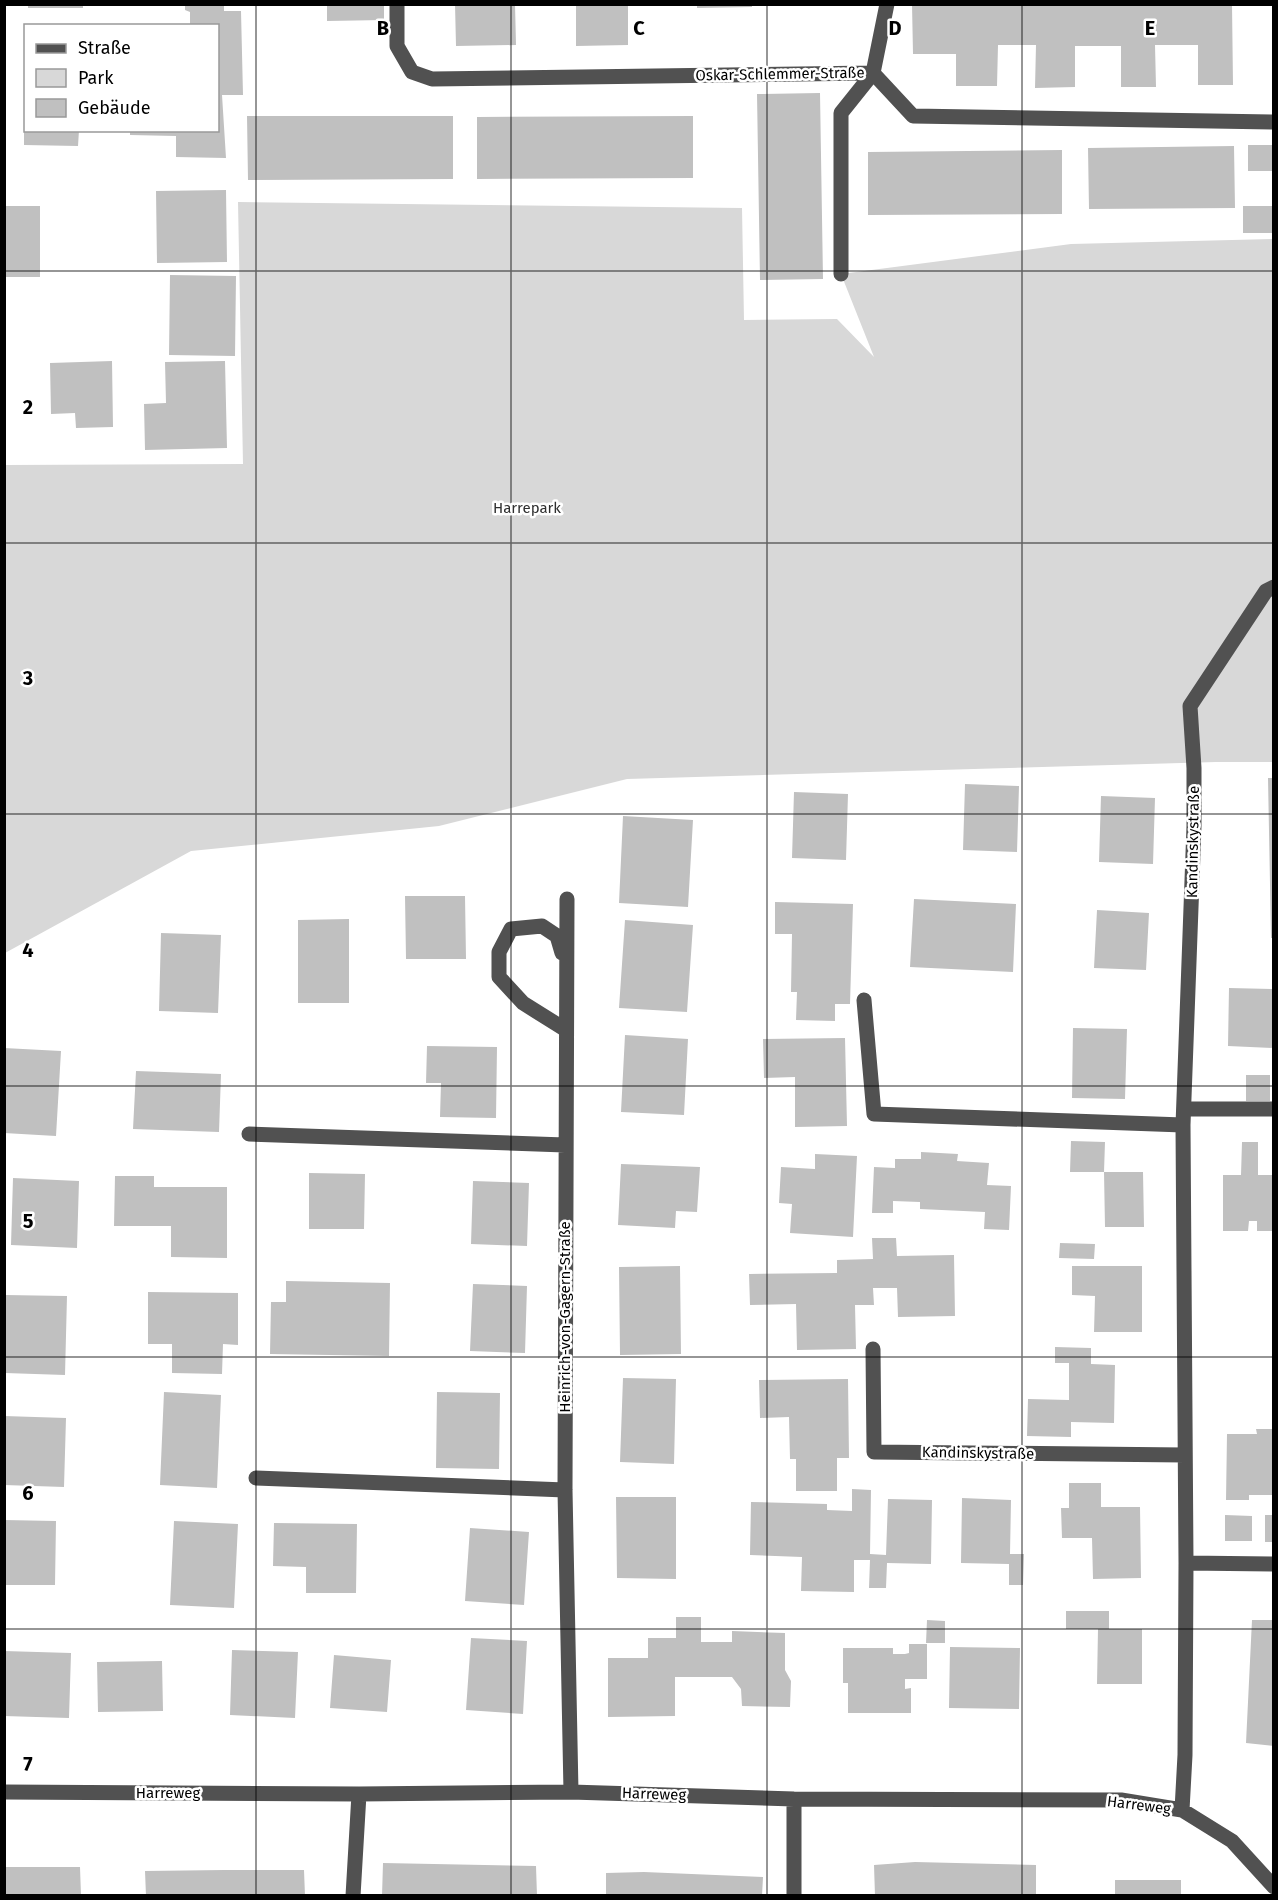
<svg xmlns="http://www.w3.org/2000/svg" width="1278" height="1900" viewBox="0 0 1278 1900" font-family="'Fira Sans',sans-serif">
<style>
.green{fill:#d8d8d8}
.building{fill:#c0c0c0}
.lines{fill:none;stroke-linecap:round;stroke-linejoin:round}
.minor{stroke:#515151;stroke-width:15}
.grid{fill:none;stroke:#000;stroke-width:1.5;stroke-opacity:0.55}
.labels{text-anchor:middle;stroke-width:5;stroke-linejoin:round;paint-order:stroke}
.street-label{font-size:15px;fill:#000;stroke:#fff}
.park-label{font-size:15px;fill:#2f2f2f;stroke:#fff}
.grid-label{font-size:20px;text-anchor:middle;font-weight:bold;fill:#000;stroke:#fff;stroke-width:5;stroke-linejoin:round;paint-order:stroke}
</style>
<rect width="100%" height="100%" fill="#fff"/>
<path class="green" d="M 238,202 L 742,208 L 744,320 L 837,319 L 874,357 L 841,274 L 1071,244 L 1273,239 L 1273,762 L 1216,762 L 627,779 L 439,826 L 191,851 L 5,953 L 5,465 L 243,464 Z"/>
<path class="building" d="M 28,4 L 83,4 L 83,8 L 28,8 Z
M 327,4 L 384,4 L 384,20 L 327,21 Z
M 455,4 L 515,4 L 516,45 L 456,46 Z
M 576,4 L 628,4 L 628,45 L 576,46 Z
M 697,4 L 752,4 L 752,7 L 697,8 Z
M 912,4 L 1232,4 L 1233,85 L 1198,85 L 1198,45 L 1155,45 L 1156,87 L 1121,87 L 1121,46 L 1075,46 L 1075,87 L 1035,88 L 1036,45 L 998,45 L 997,86 L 956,86 L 956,54 L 913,54 Z
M 185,5 L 224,5 L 224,11 L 241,11 L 243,95 L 222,95 L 226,158 L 176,157 L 176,136 L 130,135 L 130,130 L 218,130 L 218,26 L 190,26 L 190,12 L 185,10 Z
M 820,93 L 823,279 L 760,280 L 757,94 Z
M 247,116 L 453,116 L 453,179 L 248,180 Z
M 693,116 L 693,178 L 477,179 L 477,117 Z
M 24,130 L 79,130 L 78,146 L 24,145 Z
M 1248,145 L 1274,145 L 1274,171 L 1248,171 Z
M 1234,146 L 1235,208 L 1089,209 L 1088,148 Z
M 1062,150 L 1062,214 L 868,215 L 868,152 Z
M 226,190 L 227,262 L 157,263 L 156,191 Z
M 4,206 L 40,206 L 40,277 L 4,277 Z
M 1243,206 L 1274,206 L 1274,233 L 1243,233 Z
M 170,275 L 236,276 L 235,356 L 169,355 Z
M 112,361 L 113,427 L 76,428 L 75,413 L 51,414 L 50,363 Z
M 225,361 L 227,448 L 145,450 L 144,404 L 166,403 L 165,362 Z
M 1268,778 L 1274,778 L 1274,938 L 1271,938 Z
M 965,784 L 1019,786 L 1017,852 L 963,850 Z
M 794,792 L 848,794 L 846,860 L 792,858 Z
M 1101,796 L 1155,798 L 1153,864 L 1099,862 Z
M 623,816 L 693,820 L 688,907 L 619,903 Z
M 405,896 L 465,896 L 466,959 L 406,959 Z
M 914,899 L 1016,904 L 1013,972 L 910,967 Z
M 775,902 L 853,904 L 850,1004 L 835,1004 L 835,1021 L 796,1020 L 797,992 L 791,992 L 792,934 L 775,934 Z
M 1097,910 L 1149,913 L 1146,970 L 1094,968 Z
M 349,919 L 349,1003 L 298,1003 L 298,920 Z
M 625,920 L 693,925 L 687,1012 L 619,1008 Z
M 161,933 L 221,935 L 218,1013 L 159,1011 Z
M 1229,988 L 1274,989 L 1274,1048 L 1228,1046 Z
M 1073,1028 L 1127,1029 L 1125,1099 L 1072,1098 Z
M 625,1035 L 688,1039 L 684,1115 L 621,1112 Z
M 845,1038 L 847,1126 L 795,1127 L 795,1077 L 764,1078 L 763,1039 Z
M 427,1046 L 497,1047 L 496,1118 L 440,1117 L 441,1083 L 426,1083 Z
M 4,1048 L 61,1051 L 56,1136 L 4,1133 Z
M 136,1071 L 221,1074 L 219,1132 L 133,1129 Z
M 1246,1075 L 1270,1075 L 1270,1101 L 1246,1101 Z
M 1071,1141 L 1105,1142 L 1104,1172 L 1070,1172 Z
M 1242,1142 L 1258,1142 L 1258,1175 L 1274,1175 L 1274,1231 L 1257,1231 L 1257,1221 L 1249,1221 L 1248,1231 L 1223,1231 L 1223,1175 L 1241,1175 Z
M 921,1152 L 958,1154 L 957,1161 L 989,1163 L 987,1185 L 1011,1186 L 1009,1230 L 984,1229 L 985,1212 L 920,1209 L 920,1202 L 893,1201 L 893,1213 L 872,1213 L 874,1167 L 895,1168 L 895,1159 L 921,1159 Z
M 815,1154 L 857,1156 L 853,1237 L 790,1233 L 792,1204 L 779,1203 L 781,1167 L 815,1169 Z
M 621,1164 L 700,1167 L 697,1212 L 676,1211 L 675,1228 L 618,1225 Z
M 1104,1172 L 1143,1172 L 1144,1227 L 1105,1227 Z
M 309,1173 L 365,1174 L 364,1229 L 309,1229 Z
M 115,1176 L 154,1176 L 154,1187 L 227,1187 L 227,1258 L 171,1257 L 171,1226 L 114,1226 Z
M 13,1178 L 79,1181 L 77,1248 L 11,1245 Z
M 473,1181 L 529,1183 L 527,1246 L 471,1244 Z
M 872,1238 L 896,1238 L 897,1256 L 954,1255 L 955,1316 L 898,1317 L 897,1288 L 873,1288 L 874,1305 L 855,1305 L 856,1349 L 797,1350 L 796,1304 L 750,1305 L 749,1274 L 837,1273 L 837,1260 L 873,1259 Z
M 1060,1243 L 1095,1244 L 1094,1259 L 1059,1258 Z
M 680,1266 L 681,1354 L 620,1355 L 619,1267 Z
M 1072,1266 L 1142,1266 L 1142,1332 L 1094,1332 L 1095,1296 L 1072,1295 Z
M 286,1281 L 390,1283 L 389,1356 L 270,1354 L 271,1302 L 286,1302 Z
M 473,1284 L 527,1286 L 525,1353 L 470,1351 Z
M 148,1292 L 238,1293 L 238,1345 L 223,1344 L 222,1374 L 172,1373 L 172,1344 L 148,1344 Z
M 5,1295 L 67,1296 L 65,1375 L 5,1373 Z
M 1055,1347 L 1091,1348 L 1091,1364 L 1115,1365 L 1114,1423 L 1071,1422 L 1071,1437 L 1027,1436 L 1028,1399 L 1069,1400 L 1069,1363 L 1055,1363 Z
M 623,1378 L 676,1379 L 674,1464 L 620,1462 Z
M 848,1379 L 849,1458 L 837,1458 L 837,1491 L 796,1491 L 796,1459 L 790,1459 L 789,1417 L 760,1418 L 759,1380 Z
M 164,1392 L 221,1395 L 217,1488 L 160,1485 Z
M 437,1392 L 500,1393 L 499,1469 L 436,1468 Z
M 4,1416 L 66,1418 L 64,1487 L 4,1485 Z
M 1256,1429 L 1274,1429 L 1274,1495 L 1249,1495 L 1249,1500 L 1226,1500 L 1227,1434 L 1257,1434 Z
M 1069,1483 L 1101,1483 L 1101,1507 L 1140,1507 L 1141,1578 L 1093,1579 L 1092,1538 L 1062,1538 L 1061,1508 L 1069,1508 Z
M 852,1489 L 871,1490 L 870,1554 L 886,1555 L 888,1499 L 932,1500 L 931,1564 L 887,1563 L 886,1588 L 869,1588 L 870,1560 L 854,1560 L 854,1592 L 801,1591 L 802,1557 L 750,1555 L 751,1502 L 827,1504 L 827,1510 L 852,1511 Z
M 616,1497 L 676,1497 L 676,1579 L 617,1578 Z
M 962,1498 L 1011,1500 L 1010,1554 L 1024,1554 L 1023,1585 L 1009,1585 L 1009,1564 L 961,1563 Z
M 1225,1515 L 1252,1516 L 1252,1541 L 1225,1541 Z
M 1265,1515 L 1274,1515 L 1274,1542 L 1265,1542 Z
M 4,1520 L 56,1521 L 55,1585 L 4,1585 Z
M 174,1521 L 238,1524 L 234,1608 L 170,1605 Z
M 274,1523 L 357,1524 L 356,1593 L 306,1593 L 306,1567 L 273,1566 Z
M 470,1528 L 529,1532 L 524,1605 L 465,1601 Z
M 1066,1611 L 1109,1611 L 1109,1629 L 1142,1629 L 1142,1684 L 1097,1684 L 1098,1629 L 1066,1629 Z
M 676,1617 L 701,1617 L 701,1642 L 732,1642 L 732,1631 L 785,1633 L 785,1670 L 791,1681 L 790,1707 L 742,1706 L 741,1689 L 732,1677 L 675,1677 L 675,1716 L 608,1717 L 608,1658 L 648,1658 L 648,1638 L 676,1638 Z
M 927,1620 L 945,1621 L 945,1643 L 926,1643 Z
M 1252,1620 L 1274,1620 L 1274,1746 L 1246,1743 Z
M 471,1638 L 527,1641 L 523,1714 L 466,1710 Z
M 909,1644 L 927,1644 L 927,1679 L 905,1679 L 905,1689 L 911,1688 L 911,1713 L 848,1713 L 848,1683 L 843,1683 L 843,1648 L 893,1648 L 893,1654 L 905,1654 L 909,1653 Z
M 950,1647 L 1020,1648 L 1019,1709 L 949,1708 Z
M 232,1650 L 298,1652 L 295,1718 L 230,1715 Z
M 4,1651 L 71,1653 L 69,1718 L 4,1716 Z
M 334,1655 L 391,1660 L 387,1712 L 330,1708 Z
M 162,1661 L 163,1711 L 98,1712 L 97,1662 Z
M 915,1862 L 1036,1865 L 1036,1896 L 875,1896 L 874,1865 Z
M 383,1863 L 536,1866 L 537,1896 L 382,1896 Z
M 4,1867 L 80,1867 L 81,1896 L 4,1896 Z
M 224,1870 L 304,1870 L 305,1896 L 146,1896 L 145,1871 Z
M 644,1872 L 763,1877 L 762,1896 L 606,1896 L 606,1873 Z
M 1115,1880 L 1181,1880 L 1181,1896 L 1115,1896 Z"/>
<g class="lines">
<path class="minor" d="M 397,4 L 397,46 L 412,72 L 432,79 L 873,73 L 913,116 L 1274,122
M 841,274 L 841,113 L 873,73 L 887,4
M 567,899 L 565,1490 L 571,1792
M 562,953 L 557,936 L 542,926 L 511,929 L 499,952 L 499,977 L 523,1003 L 566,1030
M 864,1000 L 874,1114 L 1183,1125
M 1184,1109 L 1274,1109
M 249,1134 L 565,1145
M 873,1349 L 874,1452 L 1185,1455
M 256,1478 L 565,1490
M 1186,1563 L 1274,1564
M 4,1792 L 359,1794 L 571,1792 L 794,1799 L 1121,1800 L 1182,1810 L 1232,1841 L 1274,1887
M 1182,1810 L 1185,1755 L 1186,1563 L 1183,1125 L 1194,826 L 1194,768 L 1190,706 L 1266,591 L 1274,587
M 353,1896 L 359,1794
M 794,1896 L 794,1799"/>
</g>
<path class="grid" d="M 256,4 L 256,1896M 511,4 L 511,1896M 767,4 L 767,1896M 1022,4 L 1022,1896M 4,271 L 1274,271M 4,543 L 1274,543M 4,814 L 1274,814M 4,1086 L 1274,1086M 4,1357 L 1274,1357M 4,1629 L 1274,1629"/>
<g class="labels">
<g class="street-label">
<text transform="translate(780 74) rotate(-1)" y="5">Oskar-Schlemmer-Straße</text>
<text transform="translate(1193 842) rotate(-89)" y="5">Kandinskystraße</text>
<text transform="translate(565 1317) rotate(-90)" y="5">Heinrich-von-Gagern-Straße</text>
<text transform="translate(978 1453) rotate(1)" y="5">Kandinskystraße</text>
<text x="168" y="1798">Harreweg</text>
<text transform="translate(654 1794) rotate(2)" y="5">Harreweg</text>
<text transform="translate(1139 1805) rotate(7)" y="5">Harreweg</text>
</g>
<g class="park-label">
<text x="527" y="513">Harrepark</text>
</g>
</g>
<g class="grid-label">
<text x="383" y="35">B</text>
<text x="639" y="35">C</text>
<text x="895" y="35">D</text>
<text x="1150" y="35">E</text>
<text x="28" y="414">2</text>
<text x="28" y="685">3</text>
<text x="28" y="957">4</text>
<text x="28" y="1228">5</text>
<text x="28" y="1500">6</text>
<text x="28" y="1771">7</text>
</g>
<rect width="1278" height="1900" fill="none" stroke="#000000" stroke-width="12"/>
<rect x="24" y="24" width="195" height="108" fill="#ffffff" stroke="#999999" stroke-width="1.5"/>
<rect x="36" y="44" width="30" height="9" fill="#515151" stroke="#999999" stroke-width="1.5"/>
<text x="78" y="54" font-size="18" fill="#000000">Straße</text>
<rect x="36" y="69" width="30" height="18" fill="#d8d8d8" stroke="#999999" stroke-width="1.5"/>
<text x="78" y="84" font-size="18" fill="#000000">Park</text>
<rect x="36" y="99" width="30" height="18" fill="#c0c0c0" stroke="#999999" stroke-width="1.5"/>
<text x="78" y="114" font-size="18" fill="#000000">Gebäude</text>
</svg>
